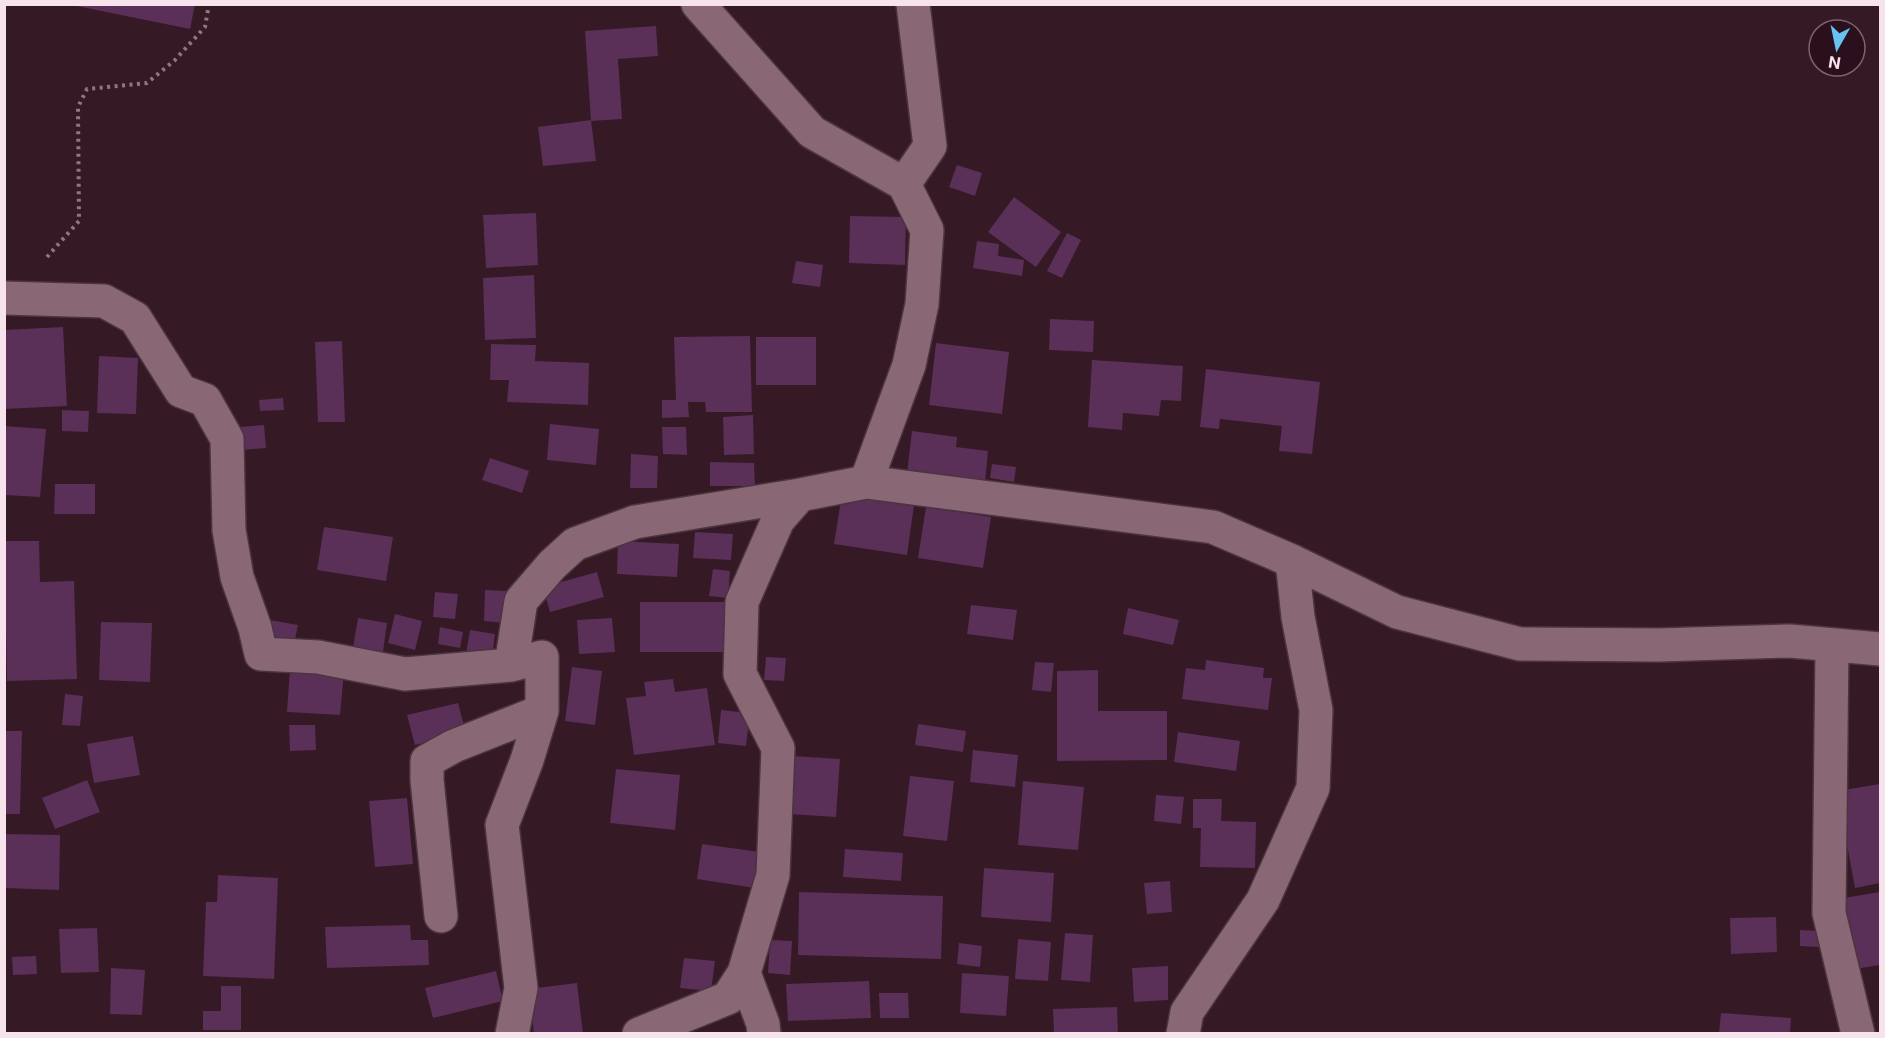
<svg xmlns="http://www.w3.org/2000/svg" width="1885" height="1038" viewBox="0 0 1885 1038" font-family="Inter,sans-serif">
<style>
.building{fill:#5a2f58}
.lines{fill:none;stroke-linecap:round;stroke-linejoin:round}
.minor-casing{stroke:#4b353f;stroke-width:36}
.path{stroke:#8f7680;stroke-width:4;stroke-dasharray:3 4.5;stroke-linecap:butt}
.minor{stroke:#896774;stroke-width:33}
</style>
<rect width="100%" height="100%" fill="#351925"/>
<path class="building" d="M 67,4 L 195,4 L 190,29 Z
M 656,26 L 658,56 L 618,59 L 622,119 L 591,121 L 585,31 Z
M 591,120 L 596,161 L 543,166 L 538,127 Z
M 957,165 L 982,173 L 975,196 L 949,187 Z
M 1014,197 L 1061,232 L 1036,267 L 988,232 Z
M 536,213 L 538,265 L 486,268 L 483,215 Z
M 850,216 L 906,217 L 905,265 L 849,263 Z
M 1067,233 L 1081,240 L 1062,278 L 1047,271 Z
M 977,241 L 999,244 L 998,256 L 1024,260 L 1022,276 L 973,268 Z
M 796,261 L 823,265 L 820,287 L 792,283 Z
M 534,275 L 536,338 L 485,340 L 483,278 Z
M 1050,319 L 1094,321 L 1093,352 L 1049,350 Z
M 63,327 L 67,406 L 4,409 L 4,330 Z
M 750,336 L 752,412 L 706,412 L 705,402 L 688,402 L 689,417 L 662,418 L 662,400 L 676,400 L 674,337 Z
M 756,337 L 816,337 L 816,385 L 756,385 Z
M 342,341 L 345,422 L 318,422 L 315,342 Z
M 936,343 L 1009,352 L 1002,414 L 929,405 Z
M 491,344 L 536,345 L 535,361 L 589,363 L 588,405 L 507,402 L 509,380 L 490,380 Z
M 99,356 L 138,358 L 136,414 L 97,413 Z
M 1092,360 L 1183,366 L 1181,401 L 1161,400 L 1159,416 L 1123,413 L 1122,430 L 1088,427 Z
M 1206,369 L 1320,382 L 1312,454 L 1279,451 L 1282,426 L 1220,419 L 1219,429 L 1200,427 Z
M 283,398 L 284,410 L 260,411 L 259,400 Z
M 62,410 L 89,411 L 88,432 L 62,431 Z
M 753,415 L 754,454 L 724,455 L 723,417 Z
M 550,424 L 599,429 L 596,465 L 547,460 Z
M 264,425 L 266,448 L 242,450 L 239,427 Z
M 4,426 L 46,429 L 40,497 L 4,495 Z
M 662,427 L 686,427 L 687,455 L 663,454 Z
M 912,431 L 957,437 L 956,447 L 988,451 L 985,482 L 907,473 Z
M 631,454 L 658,456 L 657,488 L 630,488 Z
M 490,458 L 529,471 L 522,493 L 482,480 Z
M 710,462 L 754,463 L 755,486 L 710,486 Z
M 992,464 L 1016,467 L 1014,482 L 990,478 Z
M 55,484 L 95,484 L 95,514 L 54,514 Z
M 842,494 L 914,505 L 907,555 L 834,544 Z
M 926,507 L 991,517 L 983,568 L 918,558 Z
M 324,527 L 393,537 L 386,581 L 317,570 Z
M 695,532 L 733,534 L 731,560 L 693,558 Z
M 4,541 L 39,541 L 40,582 L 74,581 L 77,679 L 7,681 Z
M 618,541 L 679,544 L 677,577 L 617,574 Z
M 713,569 L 730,571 L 728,598 L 709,596 Z
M 597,572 L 604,597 L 550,612 L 543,587 Z
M 485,590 L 507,591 L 505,623 L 484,621 Z
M 435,592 L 458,594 L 455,619 L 433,617 Z
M 640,602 L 729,602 L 729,652 L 640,652 Z
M 971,605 L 1017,610 L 1013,640 L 967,634 Z
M 1128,608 L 1179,620 L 1173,645 L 1123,634 Z
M 395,614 L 422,621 L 415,650 L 388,643 Z
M 358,618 L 387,623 L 383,652 L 353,648 Z
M 612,618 L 615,652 L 579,654 L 577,620 Z
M 270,620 L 298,625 L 293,649 L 265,644 Z
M 101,622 L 152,623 L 150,682 L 99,680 Z
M 440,627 L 463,632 L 460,648 L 438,644 Z
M 470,630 L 495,634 L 492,658 L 466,654 Z
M 766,657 L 786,658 L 784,681 L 764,680 Z
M 1206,660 L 1264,668 L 1263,678 L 1272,678 L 1268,710 L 1182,699 L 1186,668 L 1205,670 Z
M 1035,662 L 1054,663 L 1051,692 L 1032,690 Z
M 572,667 L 602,671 L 595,725 L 565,721 Z
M 290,668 L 344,671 L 340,715 L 287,712 Z
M 1098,670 L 1098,711 L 1167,711 L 1167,760 L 1057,761 L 1057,671 Z
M 673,679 L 675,692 L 707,688 L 715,745 L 634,755 L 626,698 L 646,696 L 644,682 Z
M 65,694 L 83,696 L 80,726 L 62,725 Z
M 458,703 L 466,733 L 415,745 L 407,715 Z
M 721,710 L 750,713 L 746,746 L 718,743 Z
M 918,724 L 966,731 L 963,752 L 915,745 Z
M 289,725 L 315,725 L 316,750 L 290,751 Z
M 4,731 L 22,731 L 20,814 L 4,814 Z
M 1178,732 L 1240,741 L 1236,771 L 1174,762 Z
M 133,736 L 140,775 L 94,783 L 87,744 Z
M 973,750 L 1018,755 L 1015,787 L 970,782 Z
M 793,756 L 840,759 L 836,817 L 789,814 Z
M 616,769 L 680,775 L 675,830 L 610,823 Z
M 910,776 L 954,781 L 947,841 L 903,836 Z
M 87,780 L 100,812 L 55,829 L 42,798 Z
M 1023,781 L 1084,787 L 1078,850 L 1018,845 Z
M 1880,784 L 1880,883 L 1855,888 L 1837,791 Z
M 1156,795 L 1184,797 L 1181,824 L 1154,821 Z
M 407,798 L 413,864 L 375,867 L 369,801 Z
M 1193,799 L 1222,799 L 1221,821 L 1256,822 L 1255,868 L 1200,867 L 1201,828 L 1193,828 Z
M 4,834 L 60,835 L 59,890 L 4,888 Z
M 702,844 L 760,852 L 755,888 L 697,879 Z
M 845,849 L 903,853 L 901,881 L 843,877 Z
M 984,868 L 1054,873 L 1051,922 L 981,917 Z
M 218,875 L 278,878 L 274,979 L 203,976 L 206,902 L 217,902 Z
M 1170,881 L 1172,912 L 1147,914 L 1144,883 Z
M 799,892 L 943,896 L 941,959 L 798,955 Z
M 1880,892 L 1880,965 L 1855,969 L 1844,898 Z
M 1776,917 L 1777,952 L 1731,954 L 1730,918 Z
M 410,925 L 411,940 L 428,940 L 429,965 L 327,968 L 325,927 Z
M 97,928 L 99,972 L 61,973 L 59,929 Z
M 1800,930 L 1819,931 L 1819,947 L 1800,946 Z
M 1065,933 L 1093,935 L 1090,982 L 1061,980 Z
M 1018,939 L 1051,942 L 1048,981 L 1015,979 Z
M 770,940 L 792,941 L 790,975 L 768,973 Z
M 959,943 L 982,946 L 980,967 L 957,964 Z
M 36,956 L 37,974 L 13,975 L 12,957 Z
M 684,958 L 715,961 L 711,991 L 680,988 Z
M 1168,966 L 1168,1000 L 1134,1002 L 1132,968 Z
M 111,968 L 145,970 L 142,1015 L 110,1014 Z
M 496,971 L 503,1001 L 433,1018 L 425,988 Z
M 962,973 L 1009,976 L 1006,1016 L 960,1013 Z
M 869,981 L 871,1018 L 788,1021 L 786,984 Z
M 577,983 L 583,1034 L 534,1034 L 529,989 Z
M 221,986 L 241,986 L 241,1030 L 203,1030 L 203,1011 L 221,1011 Z
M 879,993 L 908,993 L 909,1018 L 880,1018 Z
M 1117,1007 L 1118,1034 L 1054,1034 L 1053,1009 Z
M 1721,1013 L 1791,1018 L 1790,1034 L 1719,1034 Z"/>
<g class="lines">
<g class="minor-casing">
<path id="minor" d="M 698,4 L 812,132 L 904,184 L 927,230 L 922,304 L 909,365 L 866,482
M 904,184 L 930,146 L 913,4
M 4,298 L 104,301 L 135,318 L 181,391 L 205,400 L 227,439 L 229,530 L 237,577 L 255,628 L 261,654 L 318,657 L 405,674 L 511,665 L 542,657 L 542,711 L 527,760 L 502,825 L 521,988 L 512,1034
M 1832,646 L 1829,913 L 1858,1034
M 511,665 L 521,601 L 552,565 L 575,544 L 635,522 L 800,495
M 441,916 L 427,780 L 427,761 L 454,746 L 542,711
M 744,973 L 763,1024 L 764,1034
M 639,1034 L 728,998 L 744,973 L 773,875 L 778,748 L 740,674 L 742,602 L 778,520 L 800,495 L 866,482 L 1213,527 L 1292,561 L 1397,612 L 1520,644 L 1659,645 L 1790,641 L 1880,649
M 1183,1034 L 1187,1012 L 1263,900 L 1313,788 L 1316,710 L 1298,617 L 1292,561"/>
</g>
<path class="path" d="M 47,257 L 79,221 L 78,107 L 87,89 L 147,83 L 175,60 L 205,27 L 209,4"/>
<use href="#minor" class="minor"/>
</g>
<rect width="1885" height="1038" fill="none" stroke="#f7e3eb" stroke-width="12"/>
<g transform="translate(1837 48) rotate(189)"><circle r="28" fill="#2a101c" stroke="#7c646f" stroke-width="1.5"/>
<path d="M0-4.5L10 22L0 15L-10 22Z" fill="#69c3f1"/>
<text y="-9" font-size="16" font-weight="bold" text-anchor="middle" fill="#f7e3eb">N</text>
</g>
</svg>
